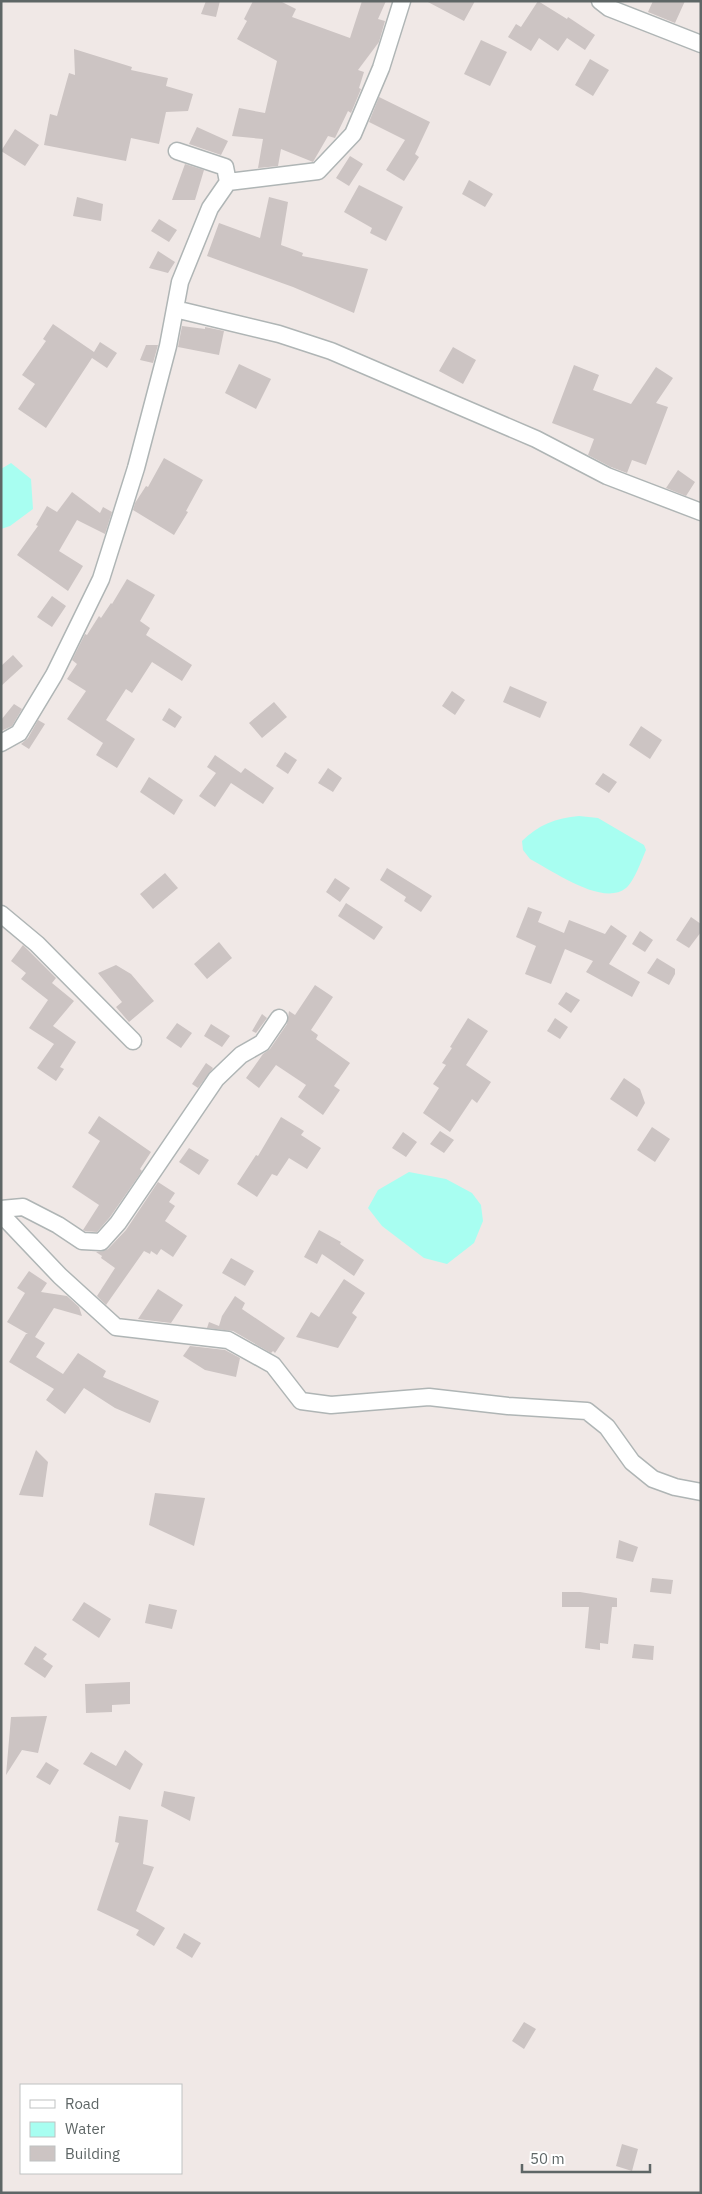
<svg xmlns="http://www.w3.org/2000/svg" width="702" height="2194" viewBox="0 0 702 2194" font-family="'IBM Plex Sans',sans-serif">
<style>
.water{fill:#a8fef1}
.building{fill:#ccc4c3}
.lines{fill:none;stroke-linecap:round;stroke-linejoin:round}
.minor-casing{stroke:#afb5b5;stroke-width:19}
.minor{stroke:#fff;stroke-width:16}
</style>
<rect width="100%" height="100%" fill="#f0e8e6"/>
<path class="water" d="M 11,463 L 31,479 L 33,509 L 10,526 L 1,529 L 1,469 Z
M 579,816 L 598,818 L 644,845 L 646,850 C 642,859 634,882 626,888 C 603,907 553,871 530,859 L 523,850 L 522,841 C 538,825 556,818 579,816 Z
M 409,1172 L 446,1179 L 472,1193 L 481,1205 L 483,1221 L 474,1243 L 447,1264 L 424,1258 L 382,1226 L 368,1208 L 378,1190 Z"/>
<path class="building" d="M 206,1 L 220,1 L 216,17 L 201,14 Z
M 253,1 L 280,1 L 296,9 L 292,17 L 350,38 L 362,1 L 386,1 L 378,19 L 385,21 L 379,42 L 358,70 L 364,72 L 359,88 L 361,89 L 351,113 L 348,111 L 335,138 L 328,136 L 313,162 L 281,149 L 278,166 L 258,168 L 263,139 L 232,136 L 239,108 L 265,113 L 277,61 L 237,39 L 247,21 L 244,19 Z
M 426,1 L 475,1 L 464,21 Z
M 538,1 L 567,19 L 568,17 L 595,35 L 585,50 L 567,38 L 558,51 L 539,38 L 531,51 L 508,37 L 516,24 L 521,27 Z
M 653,1 L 685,1 L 675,23 L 648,12 Z
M 481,40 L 507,52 L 490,86 L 464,74 Z
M 74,49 L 132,67 L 131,70 L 168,78 L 166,86 L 193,94 L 188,111 L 166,112 L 159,144 L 131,138 L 126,161 L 44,145 L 50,114 L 57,116 L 69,73 L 75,75 Z
M 590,59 L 609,70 L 593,96 L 575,85 Z
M 379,97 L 430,122 L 415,154 L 419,157 L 404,181 L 386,170 L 405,140 L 369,122 Z
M 197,127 L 228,141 L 221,155 L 189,144 Z
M 15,129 L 39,145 L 25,166 L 1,151 Z
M 350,156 L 363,164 L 349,186 L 336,178 Z
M 185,164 L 204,170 L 195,200 L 172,200 Z
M 469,180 L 493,194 L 485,207 L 462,194 Z
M 359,185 L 403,207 L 386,241 L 370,233 L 372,228 L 344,212 Z
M 77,197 L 103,204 L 101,221 L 73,216 Z
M 269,197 L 288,202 L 281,245 L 303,253 L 302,256 L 368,269 L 354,313 L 293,287 L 207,256 L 219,223 L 260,238 Z
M 159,219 L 177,230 L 169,242 L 151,231 Z
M 158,251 L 175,262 L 168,273 L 149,268 Z
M 53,324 L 94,352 L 100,342 L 117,353 L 107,368 L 92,358 L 46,428 L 18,409 L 35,384 L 22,375 L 46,341 L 43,339 Z
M 182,326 L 205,329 L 205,327 L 224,331 L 219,355 L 178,347 Z
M 146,345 L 158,345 L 153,363 L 140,360 Z
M 453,347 L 476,360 L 463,384 L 439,371 Z
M 239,364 L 271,379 L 256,409 L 225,393 Z
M 574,365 L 599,375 L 593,390 L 631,404 L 656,367 L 673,378 L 656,403 L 668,407 L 646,465 L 632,460 L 627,473 L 611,467 L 588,455 L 594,439 L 552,423 Z
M 164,458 L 203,480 L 186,511 L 188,512 L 174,535 L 133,510 L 135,503 L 146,486 L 148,487 Z
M 678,470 L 695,482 L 686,496 L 666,488 Z
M 72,492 L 100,513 L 103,507 L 112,512 L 105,534 L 77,520 L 59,551 L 83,566 L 68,591 L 17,555 L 38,526 L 36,525 L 47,506 L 57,512 Z
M 127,579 L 155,595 L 140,621 L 150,628 L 146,635 L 192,665 L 182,681 L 152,662 L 132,693 L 126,689 L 106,720 L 135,739 L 117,768 L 96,755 L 103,743 L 67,719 L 86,691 L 67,679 L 77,664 L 72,660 L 85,634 L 87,635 L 99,616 L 101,618 L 111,603 L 112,604 Z
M 52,596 L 66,606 L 52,627 L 37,617 Z
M 13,655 L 23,666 L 1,686 L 1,666 Z
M 510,686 L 547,702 L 540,718 L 503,702 Z
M 452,691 L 465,700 L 455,715 L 442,706 Z
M 274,702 L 287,717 L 262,738 L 249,723 Z
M 14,704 L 22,709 L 12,726 L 1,731 L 1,720 Z
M 169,708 L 182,717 L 175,728 L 162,720 Z
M 38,720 L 45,724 L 29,749 L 21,744 L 28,738 Z
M 641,726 L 662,740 L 650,759 L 629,745 Z
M 285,752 L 297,760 L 288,774 L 276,766 Z
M 215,755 L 241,773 L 245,768 L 274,788 L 263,804 L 231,783 L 215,807 L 199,796 L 216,773 L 207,767 Z
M 328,768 L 342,778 L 333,792 L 318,783 Z
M 603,773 L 617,782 L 609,793 L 595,784 Z
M 149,777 L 183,800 L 174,815 L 140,792 Z
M 387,868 L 432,896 L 421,912 L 404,901 L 406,897 L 380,880 Z
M 165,873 L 178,888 L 153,909 L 140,894 Z
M 335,878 L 350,888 L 340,902 L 326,892 Z
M 346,903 L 383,927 L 374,940 L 338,916 Z
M 528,907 L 542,912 L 538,922 L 564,933 L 569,920 L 605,934 L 611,925 L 627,936 L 609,964 L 640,982 L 632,997 L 586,972 L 593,961 L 565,949 L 551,984 L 525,974 L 536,946 L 516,937 Z
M 691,917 L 701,924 L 701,932 L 689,948 L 676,940 Z
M 640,931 L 653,940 L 645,952 L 632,944 Z
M 219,942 L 232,958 L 207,979 L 194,964 Z
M 23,945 L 56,978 L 52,983 L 74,1001 L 53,1026 L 76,1042 L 60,1067 L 64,1069 L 56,1081 L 37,1068 L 54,1044 L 29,1028 L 48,1000 L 21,979 L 26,973 L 11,961 Z
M 657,958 L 675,969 L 675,974 L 669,985 L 647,973 Z
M 116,965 L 131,974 L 154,1001 L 129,1022 L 116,1007 L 122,1002 L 98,973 Z
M 315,985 L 333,997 L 311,1030 L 318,1035 L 316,1039 L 350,1063 L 334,1086 L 340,1090 L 323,1115 L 298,1097 L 306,1085 L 276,1065 L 259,1088 L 246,1078 L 263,1054 L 270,1049 L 287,1024 L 289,1011 L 295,1015 Z
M 566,992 L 580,1000 L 571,1013 L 558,1004 Z
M 262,1014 L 267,1018 L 256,1033 L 252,1031 Z
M 468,1018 L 488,1031 L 466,1065 L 491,1082 L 477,1103 L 472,1099 L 450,1132 L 423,1113 L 439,1088 L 433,1084 L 446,1065 L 442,1063 L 452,1048 L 450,1047 Z
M 555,1018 L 568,1027 L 560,1039 L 547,1031 Z
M 177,1023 L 192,1033 L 181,1048 L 166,1038 Z
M 211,1024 L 230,1036 L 222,1047 L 204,1036 Z
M 206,1063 L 213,1068 L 198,1088 L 192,1084 Z
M 624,1078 L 640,1089 L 645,1103 L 637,1117 L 610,1099 Z
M 99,1116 L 151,1152 L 140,1169 L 142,1171 L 110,1217 L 97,1232 L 85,1231 L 83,1230 L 99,1205 L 72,1187 L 100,1141 L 88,1133 Z
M 281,1117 L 304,1131 L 301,1135 L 321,1148 L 307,1169 L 289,1158 L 277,1176 L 272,1174 L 257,1197 L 237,1184 L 256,1155 L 258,1156 Z
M 652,1127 L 670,1139 L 655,1162 L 637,1150 Z
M 440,1131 L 454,1140 L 444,1153 L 430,1144 Z
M 403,1132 L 417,1142 L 406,1157 L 392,1148 Z
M 189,1148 L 209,1160 L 199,1175 L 179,1162 Z
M 158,1182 L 175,1193 L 169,1202 L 175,1206 L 165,1221 L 187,1236 L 173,1257 L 161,1249 L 157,1255 L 151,1251 L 150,1254 L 144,1251 L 106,1305 L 97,1296 L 115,1268 L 101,1258 L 102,1256 L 96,1252 L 104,1251 L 108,1249 L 126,1230 Z
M 319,1230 L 341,1242 L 340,1244 L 364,1260 L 354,1276 L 322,1254 L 317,1264 L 304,1257 Z
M 231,1258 L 254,1271 L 245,1286 L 222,1273 Z
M 29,1271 L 47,1283 L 41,1292 L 67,1296 L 79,1307 L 82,1316 L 54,1308 L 35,1337 L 45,1343 L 36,1357 L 63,1374 L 78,1353 L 106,1371 L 103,1377 L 159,1401 L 150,1423 L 115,1408 L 84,1388 L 65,1414 L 46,1400 L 54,1389 L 9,1362 L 26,1334 L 28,1334 L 7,1322 L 25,1293 L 17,1288 Z
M 344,1279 L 365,1293 L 352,1313 L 357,1317 L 338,1348 L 296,1337 L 311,1312 L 319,1317 Z
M 158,1289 L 183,1305 L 171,1323 L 138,1319 Z
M 235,1296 L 245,1303 L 242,1309 L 285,1338 L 275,1353 L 273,1351 L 271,1353 L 233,1331 L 207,1328 L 209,1322 L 219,1326 L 222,1316 Z
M 190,1346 L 225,1350 L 240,1358 L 236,1377 L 205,1370 L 183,1356 Z
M 36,1450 L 48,1462 L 43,1497 L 19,1495 Z
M 155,1493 L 205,1498 L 194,1546 L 149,1525 Z
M 619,1540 L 638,1547 L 633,1562 L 616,1558 Z
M 652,1578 L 673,1580 L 671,1594 L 650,1592 Z
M 562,1592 L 580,1592 L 617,1598 L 617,1607 L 612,1607 L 608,1644 L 600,1643 L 600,1650 L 585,1648 L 589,1607 L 562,1607 Z
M 84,1602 L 111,1619 L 99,1638 L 72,1620 Z
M 149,1604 L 177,1610 L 172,1629 L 145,1623 Z
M 634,1644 L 654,1646 L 653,1660 L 632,1658 Z
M 35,1646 L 47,1654 L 43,1659 L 53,1666 L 45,1678 L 24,1664 Z
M 130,1682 L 130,1704 L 112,1705 L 112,1712 L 86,1713 L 85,1684 Z
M 47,1716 L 38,1753 L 22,1750 L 6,1775 L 11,1717 Z
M 125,1750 L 143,1764 L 130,1790 L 83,1764 L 91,1752 L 116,1766 Z
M 46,1762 L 59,1770 L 50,1785 L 36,1777 Z
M 164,1791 L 195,1797 L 190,1821 L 161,1806 Z
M 119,1816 L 148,1820 L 143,1864 L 154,1867 L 136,1911 L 165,1928 L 154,1946 L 136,1935 L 139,1930 L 97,1910 L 119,1843 L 115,1842 Z
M 184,1933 L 201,1943 L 192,1958 L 176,1948 Z
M 524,2022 L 536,2029 L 524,2049 L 512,2041 Z
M 622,2144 L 638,2149 L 632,2171 L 616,2166 Z"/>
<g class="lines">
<g class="minor-casing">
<path id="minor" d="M 600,1 L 609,8 L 701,44
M 177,151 L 225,167 L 228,182
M 175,309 L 279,334 L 331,351 L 536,439 L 607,476 L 701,512
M 1,743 L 19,733 L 54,675 L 101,579 L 136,468 L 168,346 L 180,282 L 210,208 L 228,182 L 318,171 L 353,134 L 381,68 L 402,1
M 1,914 L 37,944 L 133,1041
M 1,1209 L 23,1207 L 58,1225 L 82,1241 L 101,1242 L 118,1223 L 216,1079 L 241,1055 L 262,1043 L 279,1018
M 1,1214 L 60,1276 L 116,1327 L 228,1340 L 273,1365 L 301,1401 L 331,1405 L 429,1397 L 508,1406 L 587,1411 L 607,1427 L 632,1462 L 653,1479 L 675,1487 L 701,1492"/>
</g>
<use href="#minor" class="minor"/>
</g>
<rect width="702" height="2194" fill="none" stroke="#5e6666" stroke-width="5"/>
<rect x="20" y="2084" width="162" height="90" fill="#ffffff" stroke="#bfc2c2"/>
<rect x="30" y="2100" width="25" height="8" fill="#ffffff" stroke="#bfc2c2"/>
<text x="65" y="2109" font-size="15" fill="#5e6666">Road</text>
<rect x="30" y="2122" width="25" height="15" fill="#a8fef1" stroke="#bfc2c2"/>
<text x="65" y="2134" font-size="15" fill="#5e6666">Water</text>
<rect x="30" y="2146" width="25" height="15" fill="#ccc4c3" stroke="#bfc2c2"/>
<text x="65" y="2159" font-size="15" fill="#5e6666">Building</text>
<path d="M522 2164v8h128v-8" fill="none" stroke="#5e6666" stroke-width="2.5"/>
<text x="530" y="2164" font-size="15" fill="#5e6666" stroke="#ffffff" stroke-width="4" paint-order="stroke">50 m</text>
</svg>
